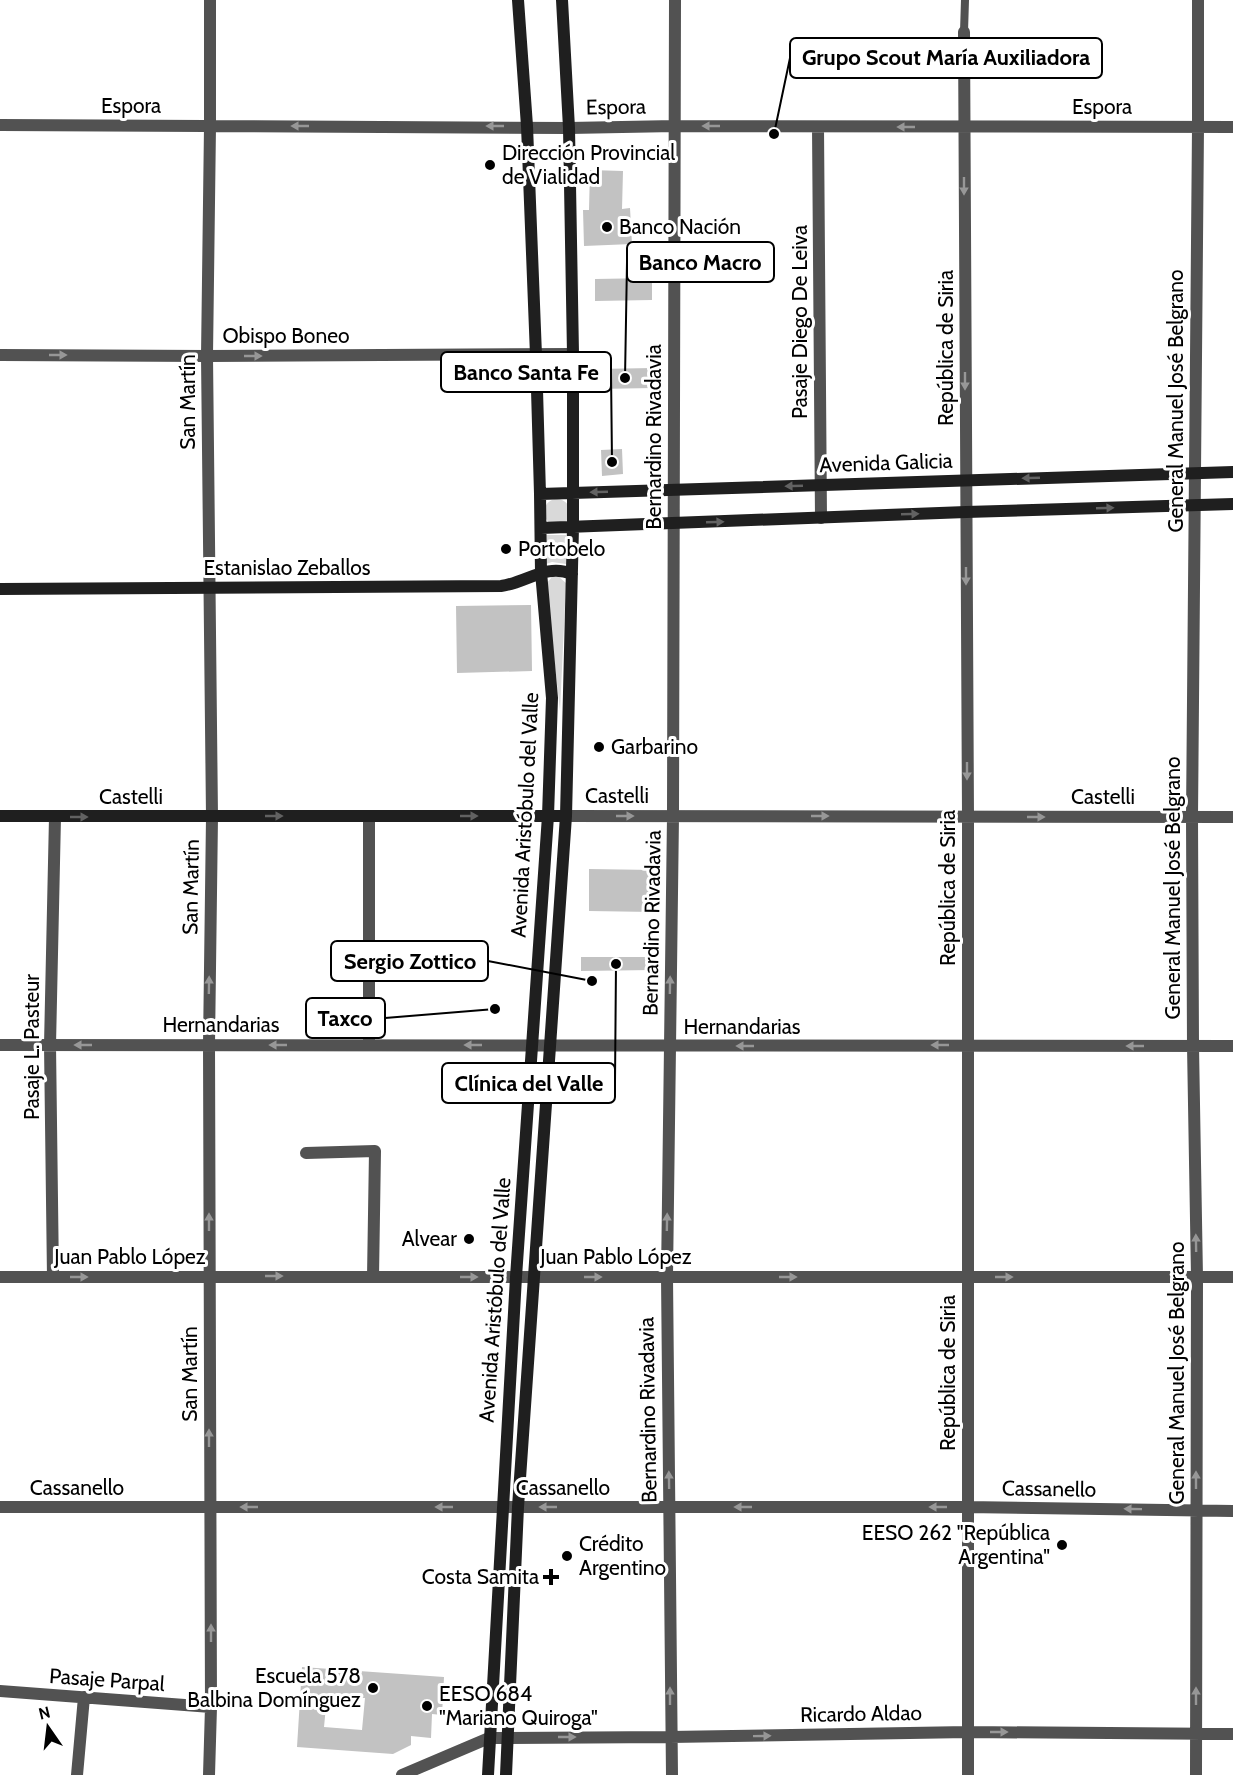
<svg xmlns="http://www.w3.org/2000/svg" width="1233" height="1775" viewBox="0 0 1233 1775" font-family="Cabin,sans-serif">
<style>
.green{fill:#d9d9d9}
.building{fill:#c2c2c2;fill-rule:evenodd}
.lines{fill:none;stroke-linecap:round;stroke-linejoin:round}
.lane{stroke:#525252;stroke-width:8}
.street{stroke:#525252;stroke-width:12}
.secondary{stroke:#1f1f1f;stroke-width:12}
.oneway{fill:#979797}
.oneway2{fill:#626262}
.poi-dot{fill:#000;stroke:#fff;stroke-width:2}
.labels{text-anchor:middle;stroke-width:6;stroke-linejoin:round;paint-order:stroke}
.street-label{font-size:21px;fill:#000;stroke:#fff}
.poi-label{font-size:21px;fill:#000;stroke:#fff;text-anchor:start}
.leader{fill:none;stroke:#000;stroke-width:2}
.callout-dot{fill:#000;stroke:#fff;stroke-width:2}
.callout{fill:#fff;stroke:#000;stroke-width:2}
.callout-label{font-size:22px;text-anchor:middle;font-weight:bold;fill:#000}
</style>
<rect width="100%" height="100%" fill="#fff"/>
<path class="green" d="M544 512a13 13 0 1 1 26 0a13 13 0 1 1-26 0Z
M 546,535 L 566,535 L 566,564 L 552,562 L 546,564 Z
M 552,577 L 559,577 L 566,583 L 560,711 L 546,584 Z"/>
<path class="building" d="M 590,170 L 623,171 L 622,209 L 630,208 L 632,244 L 584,246 L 583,210 L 589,210 Z
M 652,278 L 652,300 L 595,301 L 595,279 Z
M 653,368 L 653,388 L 597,389 L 596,369 Z
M 622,449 L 623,474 L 602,476 L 601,450 Z
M 531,605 L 532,671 L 457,673 L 456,606 Z
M 589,869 L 654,870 L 653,912 L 589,911 Z
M 581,957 L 652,957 L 652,970 L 581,971 Z
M 302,1667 L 444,1677 L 442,1715 L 432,1714 L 431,1738 L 411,1736 L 411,1745 L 393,1754 L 297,1747 ZM 327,1696 L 365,1698 L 362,1730 L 324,1727 Z"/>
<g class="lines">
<path class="lane" d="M 964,32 L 965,0"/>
<path class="street" d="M 964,32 L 968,817 L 968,1775
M 0,125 L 569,128 L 675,126 L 1233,127
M 818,127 L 821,518
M 0,355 L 207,356 L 573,354
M 566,816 L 1233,817
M 0,1045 L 1233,1046
M 369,1045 L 369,816
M 306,1153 L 375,1151 L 373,1277
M 0,1277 L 1233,1277
M 53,1277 L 50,1045 L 55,817
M 0,1507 L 966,1507 L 1233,1511
M 0,1691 L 211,1707
M 77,1775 L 84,1697
M 209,1775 L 211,1707 L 209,1044 L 212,817 L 207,356 L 210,126 L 210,0
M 402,1775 L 489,1738 L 670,1737 L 968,1732 L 1233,1734
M 672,1775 L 667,1277 L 673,816 L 675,0
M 1196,1775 L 1197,1277 L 1193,1046 L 1192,817 L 1198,127 L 1198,0"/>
<path class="secondary" d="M 540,494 L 1233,472
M 541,528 L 966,512 L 1233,504
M 0,589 L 501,586 C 526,583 546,563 572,574
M 0,816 L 566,816
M 488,1775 L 516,1277 L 548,816 L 552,698 L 541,572 L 540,494 L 536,355 L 527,126 L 518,0
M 506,1775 L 518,1507 L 566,816 L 573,527 L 573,354 L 569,128 L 562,0"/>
</g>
<defs><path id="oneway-solid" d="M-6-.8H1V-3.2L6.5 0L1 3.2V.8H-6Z" transform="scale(1.5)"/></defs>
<g class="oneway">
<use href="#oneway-solid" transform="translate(300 126) rotate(-180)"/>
<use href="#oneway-solid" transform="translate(495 126) rotate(-180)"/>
<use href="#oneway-solid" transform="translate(711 126) rotate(-180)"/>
<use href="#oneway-solid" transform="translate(906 127) rotate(-180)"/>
<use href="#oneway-solid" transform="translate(964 186) rotate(90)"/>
<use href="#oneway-solid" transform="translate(58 355)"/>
<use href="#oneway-solid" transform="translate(253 356)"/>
<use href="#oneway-solid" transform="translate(965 381) rotate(90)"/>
<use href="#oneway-solid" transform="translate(966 576) rotate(90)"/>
<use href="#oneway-solid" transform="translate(967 771) rotate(90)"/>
<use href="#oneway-solid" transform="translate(625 816)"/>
<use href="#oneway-solid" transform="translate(820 816)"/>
<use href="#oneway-solid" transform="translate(1036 817)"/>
<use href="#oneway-solid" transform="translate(209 985) rotate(-89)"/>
<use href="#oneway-solid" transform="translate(670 985) rotate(-89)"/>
<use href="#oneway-solid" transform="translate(83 1045) rotate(180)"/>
<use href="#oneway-solid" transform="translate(278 1045) rotate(-180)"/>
<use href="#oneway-solid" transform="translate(473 1045) rotate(180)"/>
<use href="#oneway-solid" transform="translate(940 1045) rotate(180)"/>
<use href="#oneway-solid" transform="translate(745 1046) rotate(180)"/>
<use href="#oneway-solid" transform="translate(1135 1046) rotate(-180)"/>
<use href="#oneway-solid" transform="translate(209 1222) rotate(-90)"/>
<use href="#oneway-solid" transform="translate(667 1222) rotate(-89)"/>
<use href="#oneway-solid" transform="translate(1196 1243) rotate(-91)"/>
<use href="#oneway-solid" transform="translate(274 1276)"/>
<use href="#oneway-solid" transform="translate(79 1277)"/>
<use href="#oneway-solid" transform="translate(469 1277)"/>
<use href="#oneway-solid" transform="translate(593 1277)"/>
<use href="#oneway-solid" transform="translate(788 1277)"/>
<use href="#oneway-solid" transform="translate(1004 1277)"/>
<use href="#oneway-solid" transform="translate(209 1438) rotate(-90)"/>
<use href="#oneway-solid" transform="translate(669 1480) rotate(-91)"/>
<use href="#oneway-solid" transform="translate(1196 1480) rotate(-90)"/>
<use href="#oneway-solid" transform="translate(249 1507) rotate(180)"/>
<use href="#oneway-solid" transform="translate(444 1507) rotate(180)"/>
<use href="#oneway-solid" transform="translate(548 1507) rotate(180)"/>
<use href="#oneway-solid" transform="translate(743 1507) rotate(-180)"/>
<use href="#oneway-solid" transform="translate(938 1507) rotate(-180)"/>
<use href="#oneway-solid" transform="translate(1133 1509) rotate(-179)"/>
<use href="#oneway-solid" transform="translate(211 1633) rotate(-90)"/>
<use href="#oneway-solid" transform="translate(670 1696) rotate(-90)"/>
<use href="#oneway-solid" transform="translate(1196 1696) rotate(-90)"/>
<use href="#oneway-solid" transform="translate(999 1732)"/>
<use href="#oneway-solid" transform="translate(762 1736) rotate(-1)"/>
<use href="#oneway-solid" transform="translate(567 1737)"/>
</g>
<g class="oneway2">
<use href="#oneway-solid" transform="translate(1031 478) rotate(178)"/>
<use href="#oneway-solid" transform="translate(794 486) rotate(178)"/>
<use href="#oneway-solid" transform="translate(599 492) rotate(178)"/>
<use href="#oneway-solid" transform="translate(1105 508) rotate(-2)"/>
<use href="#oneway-solid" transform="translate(910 514) rotate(-2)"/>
<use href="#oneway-solid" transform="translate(715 522) rotate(-2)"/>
<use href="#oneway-solid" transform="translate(274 816)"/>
<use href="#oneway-solid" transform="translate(469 816)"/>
<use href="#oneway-solid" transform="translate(79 817)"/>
</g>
<g class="poi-dot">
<circle cx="490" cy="165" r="6"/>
<circle cx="607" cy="227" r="6"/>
<circle cx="506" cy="549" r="6"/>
<circle cx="599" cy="747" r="6"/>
<circle cx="469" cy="1239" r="6"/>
<circle cx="1062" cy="1545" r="6"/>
<circle cx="567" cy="1556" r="6"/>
<path d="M548 1568h6v6h6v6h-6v6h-6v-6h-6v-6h6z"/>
<circle cx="373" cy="1688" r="6"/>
<circle cx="427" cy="1706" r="6"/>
</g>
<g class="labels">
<g class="street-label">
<text x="131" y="113">Espora</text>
<text transform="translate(616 107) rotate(-1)" y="7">Espora</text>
<text x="1102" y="114">Espora</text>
<text transform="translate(800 322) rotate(-90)" y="7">Pasaje Diego De Leiva</text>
<text x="286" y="343">Obispo Boneo</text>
<text transform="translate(946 348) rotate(-90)" y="7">República de Siria</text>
<text transform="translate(1176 401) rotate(-90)" y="7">General Manuel José Belgrano</text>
<text transform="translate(188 402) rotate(-90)" y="7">San Martín</text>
<text transform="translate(654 437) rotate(-90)" y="7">Bernardino Rivadavia</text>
<text transform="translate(886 463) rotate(-2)" y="7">Avenida Galicia</text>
<text x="287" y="575">Estanislao Zeballos</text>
<text x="617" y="803">Castelli</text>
<text x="131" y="804">Castelli</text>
<text x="1103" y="804">Castelli</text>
<text transform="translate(525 815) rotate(-87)" y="7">Avenida Aristóbulo del Valle</text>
<text transform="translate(191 887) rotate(-89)" y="7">San Martín</text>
<text transform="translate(948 888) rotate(-90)" y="7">República de Siria</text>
<text transform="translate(1173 888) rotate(-90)" y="7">General Manuel José Belgrano</text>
<text transform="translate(652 923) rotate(-89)" y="7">Bernardino Rivadavia</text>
<text x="221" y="1032">Hernandarias</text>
<text x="742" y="1034">Hernandarias</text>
<text transform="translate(32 1047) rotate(-90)" y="7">Pasaje L. Pasteur</text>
<text x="130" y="1264">Juan Pablo López</text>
<text x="616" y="1264">Juan Pablo López</text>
<text transform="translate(495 1300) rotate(-86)" y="7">Avenida Aristóbulo del Valle</text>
<text transform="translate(948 1373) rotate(-90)" y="7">República de Siria</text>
<text transform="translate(1177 1373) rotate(-90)" y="7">General Manuel José Belgrano</text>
<text transform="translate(190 1374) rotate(-90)" y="7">San Martín</text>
<text transform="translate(648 1410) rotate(-91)" y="7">Bernardino Rivadavia</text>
<text x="77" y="1495">Cassanello</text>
<text x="563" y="1495">Cassanello</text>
<text transform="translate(1049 1489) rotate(1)" y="7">Cassanello</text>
<text transform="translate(107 1680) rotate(4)" y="7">Pasaje Parpal</text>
<text transform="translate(861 1714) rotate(-1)" y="7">Ricardo Aldao</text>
</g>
<g class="poi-label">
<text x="502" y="160">Dirección Provincial<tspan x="502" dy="24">de Vialidad</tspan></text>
<text x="619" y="234">Banco Nación</text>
<text x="518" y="556">Portobelo</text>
<text x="611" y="754">Garbarino</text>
<text x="457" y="1246" text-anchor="end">Alvear</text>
<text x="1050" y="1540" text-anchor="end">EESO 262 "República<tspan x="1050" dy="24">Argentina"</tspan></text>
<text x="579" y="1551">Crédito<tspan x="579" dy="24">Argentino</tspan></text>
<text x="539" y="1584" text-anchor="end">Costa Samita</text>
<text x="361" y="1683" text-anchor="end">Escuela 578<tspan x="361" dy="24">Balbina Domínguez</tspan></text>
<text x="439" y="1701">EESO 684<tspan x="439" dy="24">"Mariano Quiroga"</tspan></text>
</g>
</g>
<path class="leader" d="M774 134L790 58M625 378L627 262M612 462L611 372M592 981L488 961M495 1009L385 1018M616 964L615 1083"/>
<g class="callout-dot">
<circle cx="774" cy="134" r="6"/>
<circle cx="625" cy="378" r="6"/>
<circle cx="612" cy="462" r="6"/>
<circle cx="592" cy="981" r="6"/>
<circle cx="495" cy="1009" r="6"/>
<circle cx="616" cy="964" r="6"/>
</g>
<g class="callout">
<rect x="790" y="38" width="312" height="40" rx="6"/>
<rect x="627" y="242" width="147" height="40" rx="6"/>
<rect x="441" y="352" width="170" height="40" rx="6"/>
<rect x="331" y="941" width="157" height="40" rx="6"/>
<rect x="306" y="998" width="79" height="40" rx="6"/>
<rect x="442" y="1063" width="173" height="40" rx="6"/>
</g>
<g class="callout-label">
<text x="946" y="65">Grupo Scout María Auxiliadora</text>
<text x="700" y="270">Banco Macro</text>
<text x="526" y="380">Banco Santa Fe</text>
<text x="410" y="969">Sergio Zottico</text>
<text x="345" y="1026">Taxco</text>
<text x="529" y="1091">Clínica del Valle</text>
</g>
<g transform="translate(48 1727) rotate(346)" stroke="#ffffff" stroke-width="4.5" paint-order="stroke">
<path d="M0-4.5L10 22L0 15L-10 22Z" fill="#000000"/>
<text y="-9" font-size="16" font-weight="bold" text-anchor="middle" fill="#000000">N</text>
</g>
</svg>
